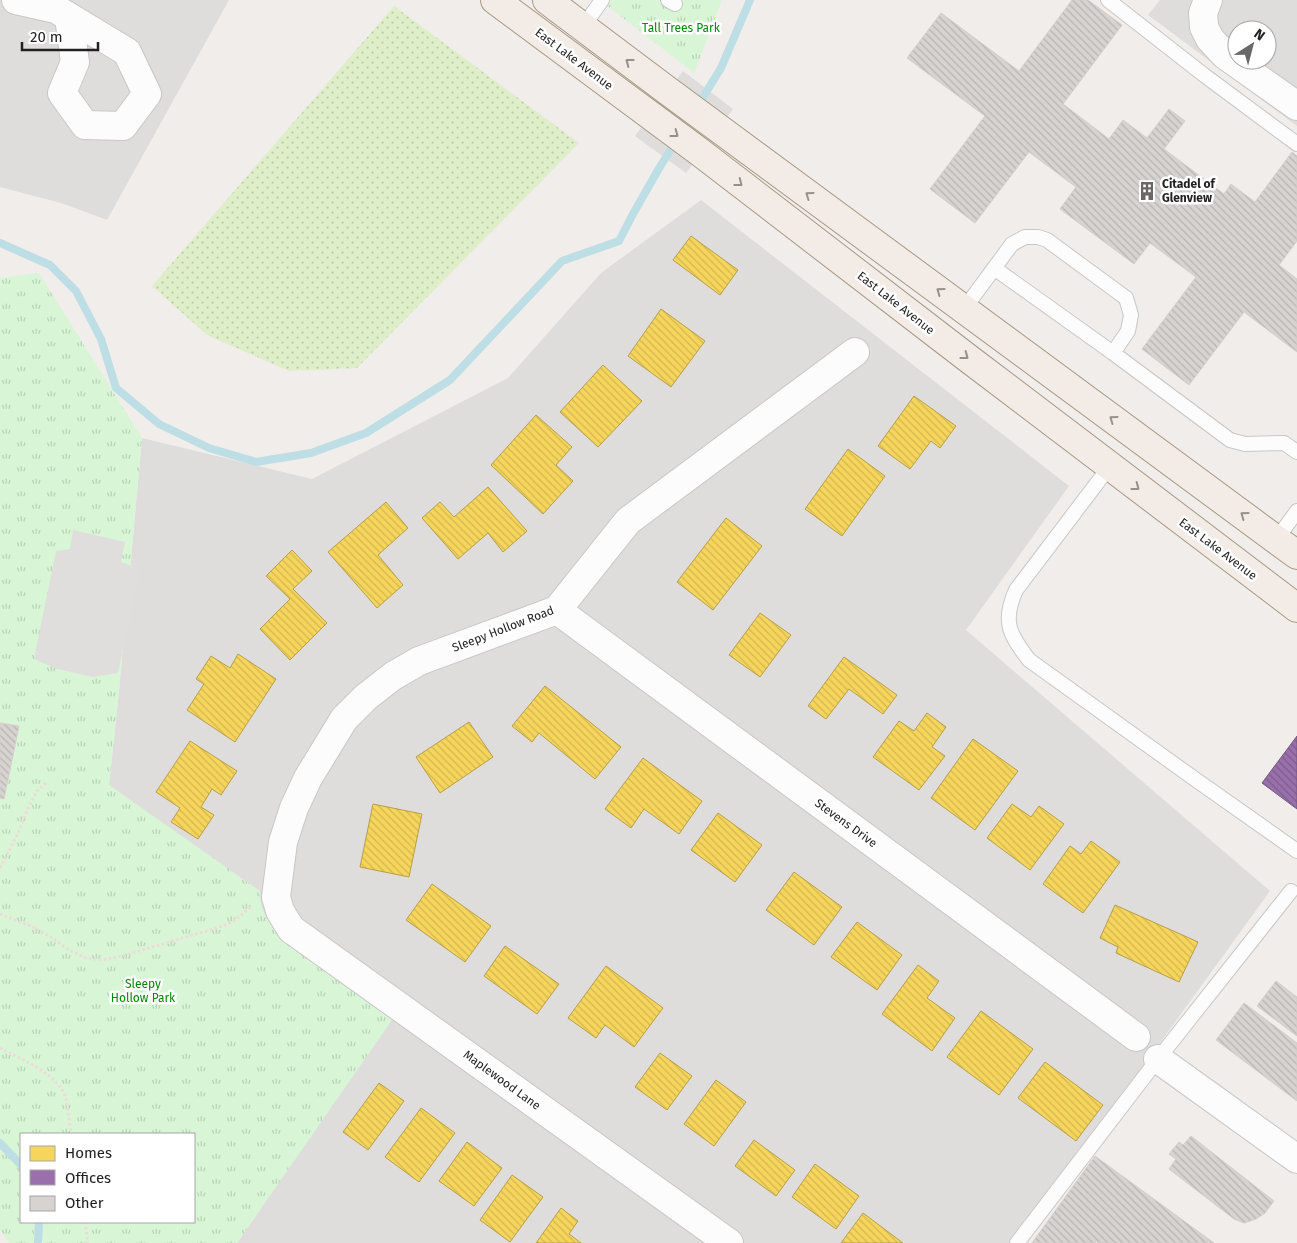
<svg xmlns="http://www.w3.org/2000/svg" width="1297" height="1243" viewBox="0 0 1297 1243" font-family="'Fira Sans',sans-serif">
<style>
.residential{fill:#dfdddb;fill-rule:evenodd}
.grass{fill:url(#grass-dots)}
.park{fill:url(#park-tufts);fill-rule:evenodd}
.parking{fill:#e0dedd}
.pier{fill:#dedddc}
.homes{fill:url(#homes-back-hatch);stroke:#b69f4a}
.offices{fill:url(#offices-back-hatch);stroke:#755882}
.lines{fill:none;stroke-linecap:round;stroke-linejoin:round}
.stream{stroke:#bcdee4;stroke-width:8}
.building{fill:url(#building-back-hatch);stroke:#d3cfcb}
.service-casing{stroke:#c8c7c6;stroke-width:16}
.minor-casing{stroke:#c8c7c6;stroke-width:30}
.primary-casing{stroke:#a79985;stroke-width:30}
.path{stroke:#eddbda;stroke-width:3;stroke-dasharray:2.5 2.5;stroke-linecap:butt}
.service{stroke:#fdfcfc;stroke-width:14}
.minor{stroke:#fdfcfc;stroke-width:28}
.primary{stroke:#f3ece6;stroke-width:28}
.oneway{stroke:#94918d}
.labels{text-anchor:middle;stroke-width:5;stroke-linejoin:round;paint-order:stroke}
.park-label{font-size:12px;fill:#068908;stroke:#fff}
.street-label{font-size:12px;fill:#212121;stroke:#fff}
.poi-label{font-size:12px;font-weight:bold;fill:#212121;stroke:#fff;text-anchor:start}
</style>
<defs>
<pattern id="grass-dots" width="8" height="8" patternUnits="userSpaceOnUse" patternTransform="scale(1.25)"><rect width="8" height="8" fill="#deeec8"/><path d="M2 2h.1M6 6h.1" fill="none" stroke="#beccac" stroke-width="1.8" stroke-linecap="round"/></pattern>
<pattern id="park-tufts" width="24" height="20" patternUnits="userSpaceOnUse" patternTransform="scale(1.25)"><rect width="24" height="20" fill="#d8f5d6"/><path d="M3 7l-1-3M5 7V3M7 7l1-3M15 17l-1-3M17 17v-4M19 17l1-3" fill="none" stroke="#b9d2b7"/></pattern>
<pattern id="homes-back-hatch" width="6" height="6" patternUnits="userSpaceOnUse" patternTransform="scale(1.25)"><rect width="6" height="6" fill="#f6d55c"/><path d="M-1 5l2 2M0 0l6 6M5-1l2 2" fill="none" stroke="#d3b750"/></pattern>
<pattern id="offices-back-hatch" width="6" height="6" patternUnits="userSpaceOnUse" patternTransform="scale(1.25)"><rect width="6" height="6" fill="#9970ab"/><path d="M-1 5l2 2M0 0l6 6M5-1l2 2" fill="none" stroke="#7c5c8b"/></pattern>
<pattern id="building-back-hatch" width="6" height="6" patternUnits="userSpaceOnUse" patternTransform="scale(1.25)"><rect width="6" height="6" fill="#d6d3d1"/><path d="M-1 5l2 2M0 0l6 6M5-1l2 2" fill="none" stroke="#b7b5b3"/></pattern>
</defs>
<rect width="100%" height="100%" fill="#f0edea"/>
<path class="residential" d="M 0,0 L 229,0 L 107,220 L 61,203 L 0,187 Z
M 1160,0 L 1297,0 L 1297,126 L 1148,15 ZM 1237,30 L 1267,30 L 1267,60 L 1237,60 Z
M 701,200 L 1069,486 L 966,630 L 1270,891 L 1015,1243 L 237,1243 L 393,1017 L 279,931 L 266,917 L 260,904 L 109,785 L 119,691 L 142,438 L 312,479 L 508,378 L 601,273 Z"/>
<path class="grass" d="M 394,6 L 579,143 L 357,368 L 289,371 L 207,335 L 152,286 Z"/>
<path class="park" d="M 600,0 L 722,0 L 694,73 Z
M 39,273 L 142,438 L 119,691 L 109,785 L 260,891 C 260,912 266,917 279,931 L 394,1017 L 237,1243 L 9,1243 L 0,1230 L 0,278 ZM 21,1134 L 194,1134 L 194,1222 L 21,1222 Z"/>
<path class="parking" d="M 73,530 L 125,542 L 121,562 L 140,569 L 118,673 L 93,677 L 57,669 L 34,659 L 56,551 L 70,549 Z"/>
<path class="pier" d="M 683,71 L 733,109 L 686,173 L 635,136 Z"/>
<path class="homes" d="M 691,236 L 738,270 L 720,295 L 673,260 Z
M 661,309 L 705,341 L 671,387 L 628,356 Z
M 603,365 L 642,401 L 598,447 L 560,412 Z
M 914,396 L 956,426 L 940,448 L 931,441 L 910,469 L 878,446 Z
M 536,415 L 572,447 L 556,465 L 573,481 L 543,514 L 491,465 Z
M 848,449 L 885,476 L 842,536 L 805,509 Z
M 488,487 L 527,531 L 503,552 L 488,533 L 458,559 L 422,518 L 440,502 L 454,517 Z
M 386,502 L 408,528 L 378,555 L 403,585 L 377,608 L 328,552 Z
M 726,518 L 762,546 L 713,610 L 677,582 Z
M 292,550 L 312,571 L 293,589 L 327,623 L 290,660 L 260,629 L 290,599 L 266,576 Z
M 760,613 L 791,635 L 760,677 L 729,655 Z
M 238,654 L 276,679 L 235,742 L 187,710 L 204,684 L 196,679 L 211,656 L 230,668 Z
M 844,657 L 897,695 L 883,714 L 849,689 L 826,719 L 808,706 Z
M 545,686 L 621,747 L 595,779 L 539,733 L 532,742 L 512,726 Z
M 927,713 L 946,727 L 932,747 L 945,756 L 919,790 L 873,757 L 899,721 L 914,731 Z
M 469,722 L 493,757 L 440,793 L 416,757 Z
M 973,739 L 1018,771 L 975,830 L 931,798 Z
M 190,741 L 237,771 L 221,795 L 212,789 L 201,807 L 214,815 L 198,839 L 171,822 L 180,808 L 156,792 Z
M 643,758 L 702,801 L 679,834 L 644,809 L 631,828 L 605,809 Z
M 373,804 L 422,814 L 409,877 L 360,867 Z
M 1012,804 L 1031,817 L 1039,806 L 1064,824 L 1030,870 L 987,838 Z
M 718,813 L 762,845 L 735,882 L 691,850 Z
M 1091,841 L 1120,862 L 1083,913 L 1043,884 L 1070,846 L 1081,854 Z
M 794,872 L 842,907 L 814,945 L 766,910 Z
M 432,884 L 491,926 L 465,962 L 406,920 Z
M 1115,905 L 1198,942 L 1179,982 L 1116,953 L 1118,947 L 1100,938 Z
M 857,922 L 902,955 L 877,990 L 831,957 Z
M 505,946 L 559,984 L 537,1014 L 484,976 Z
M 918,965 L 939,981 L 927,998 L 955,1018 L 932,1051 L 882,1014 Z
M 606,966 L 663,1008 L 634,1047 L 605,1025 L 596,1038 L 568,1018 Z
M 981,1011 L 1033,1049 L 999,1095 L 947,1057 Z
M 660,1053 L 692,1076 L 667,1110 L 635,1087 Z
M 1045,1062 L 1103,1105 L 1076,1141 L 1018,1098 Z
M 716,1080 L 746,1102 L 714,1146 L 684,1124 Z
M 379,1083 L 404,1101 L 368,1150 L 343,1132 Z
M 421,1108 L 455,1133 L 419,1182 L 385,1157 Z
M 754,1140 L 795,1170 L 776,1196 L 735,1166 Z
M 467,1142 L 502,1168 L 474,1206 L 439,1181 Z
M 815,1164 L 859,1196 L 836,1229 L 792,1197 Z
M 512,1175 L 543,1197 L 510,1242 L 480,1220 Z
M 561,1208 L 578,1221 L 569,1234 L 581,1243 L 536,1243 Z
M 863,1213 L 903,1243 L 841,1243 Z"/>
<path class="offices" d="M 1297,736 L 1297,809 L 1262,783 Z"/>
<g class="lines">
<path class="stream" d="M 0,243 L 50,265 L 76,291 L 101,339 L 116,388 L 159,424 L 209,448 L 256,462 L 311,453 L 366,433 L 450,380 L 562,261 L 619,241 L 633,214 L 658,170 L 721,68 L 750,0
M 0,1143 L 21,1165
M 38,1243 L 39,1222"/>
</g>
<path class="building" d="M 1072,0 L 1088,0 L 1122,25 L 1063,104 L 1109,139 L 1123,120 L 1147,138 L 1169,109 L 1185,121 L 1164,149 L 1224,194 L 1231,184 L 1255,202 L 1292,152 L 1297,156 L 1297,241 L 1279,265 L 1297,279 L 1297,352 L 1244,312 L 1189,385 L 1142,349 L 1196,277 L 1150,243 L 1134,264 L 1060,209 L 1076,187 L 1029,152 L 975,223 L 930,189 L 985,116 L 907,58 L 941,13 L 1019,71 Z
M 0,723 L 19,726 L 4,799 L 0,798 Z
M 1276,981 L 1297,997 L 1297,1036 L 1257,1006 Z
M 1244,1003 L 1297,1043 L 1297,1101 L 1216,1040 Z
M 1191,1136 L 1274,1201 L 1265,1213 L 1256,1219 L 1244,1223 L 1234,1219 L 1169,1169 L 1176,1159 L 1169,1154 L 1179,1142 L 1183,1145 Z
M 1095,1156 L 1214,1243 L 1098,1243 L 1096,1241 L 1095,1243 L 1032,1243 Z"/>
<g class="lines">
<g class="service-casing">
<path id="service" d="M 668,0 L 675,4
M 1108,0 L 1204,75 L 1297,144
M 583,27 L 602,0
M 994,268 L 1113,353
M 964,309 L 1012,244 L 1025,237 L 1038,237 L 1047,240 L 1126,298 L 1131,315 L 1128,331 L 1113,353 L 1230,440 L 1245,444 L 1284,443 L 1297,452
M 1110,466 L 1016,590 C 1002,621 1009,634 1029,660 L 1192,777 L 1297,851
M 1276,540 L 1297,511
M 1017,1243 L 1158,1059 L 1291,891"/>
</g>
<g class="minor-casing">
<path id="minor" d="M 16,0 L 56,9 L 127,52 L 147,94 L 123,126 L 85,125 L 62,93 L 75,62 L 69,17
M 1208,0 L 1203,13 L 1204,27 L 1210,39 L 1225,55 L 1297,106
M 557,610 L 1136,1037
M 1158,1059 L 1297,1159
M 729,1243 L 291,929 L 280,911 L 276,897 L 283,842 L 294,808 L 308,778 L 344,719 L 366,697 L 393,676 L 419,661 L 557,610 L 628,521 L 855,352"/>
</g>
<g class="primary-casing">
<path id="primary" d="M 495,0 L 701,153 L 969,359 L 1297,608
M 547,0 L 668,91 L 1297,555"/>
</g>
<path class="path" d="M 0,868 L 18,833 L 28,808 L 37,791 L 47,782
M 0,914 L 31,926 L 51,937 L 69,950 L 86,958 L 103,960 L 126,955 L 223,926 L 237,919 L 251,906
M 0,1048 C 20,1059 57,1073 65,1096 C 68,1105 69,1124 71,1134
M 85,1222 L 88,1243"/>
<use href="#service" class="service"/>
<use href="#minor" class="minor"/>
<use href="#primary" class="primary"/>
</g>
<defs><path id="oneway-chevron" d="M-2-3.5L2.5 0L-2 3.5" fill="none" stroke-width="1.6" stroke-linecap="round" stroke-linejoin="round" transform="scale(1.25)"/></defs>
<g class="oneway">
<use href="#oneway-chevron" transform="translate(629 62) rotate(-143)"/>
<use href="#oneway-chevron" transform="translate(675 134) rotate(37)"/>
<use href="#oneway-chevron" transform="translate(739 183) rotate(38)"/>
<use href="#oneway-chevron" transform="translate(809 195) rotate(-144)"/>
<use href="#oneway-chevron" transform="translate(940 291) rotate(-144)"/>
<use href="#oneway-chevron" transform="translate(965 356) rotate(37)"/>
<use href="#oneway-chevron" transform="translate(1113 419) rotate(-144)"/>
<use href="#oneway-chevron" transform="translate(1136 487) rotate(37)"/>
<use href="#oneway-chevron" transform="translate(1244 515) rotate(-144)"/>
</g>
<defs>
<g id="building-bare" transform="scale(1.5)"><path d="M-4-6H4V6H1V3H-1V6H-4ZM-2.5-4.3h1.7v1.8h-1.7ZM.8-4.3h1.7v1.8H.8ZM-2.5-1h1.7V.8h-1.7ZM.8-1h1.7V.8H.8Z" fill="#696867" stroke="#fff" stroke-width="2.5" paint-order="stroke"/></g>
</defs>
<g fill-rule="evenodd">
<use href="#building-bare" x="1147" y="191"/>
</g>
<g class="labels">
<g class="park-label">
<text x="681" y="32">Tall Trees Park</text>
<text x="143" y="988">Sleepy<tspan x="143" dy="14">Hollow Park</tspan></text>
</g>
<g class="street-label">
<text transform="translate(574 59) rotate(37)" y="4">East Lake Avenue</text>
<text transform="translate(896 303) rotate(38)" y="4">East Lake Avenue</text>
<text transform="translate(1218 549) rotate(37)" y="4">East Lake Avenue</text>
<text transform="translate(503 629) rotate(-21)" y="4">Sleepy Hollow Road</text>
<text transform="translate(846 823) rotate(36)" y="4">Stevens Drive</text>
<text transform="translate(502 1080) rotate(36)" y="4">Maplewood Lane</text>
</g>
<g class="poi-label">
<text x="1162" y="188">Citadel of<tspan x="1162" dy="14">Glenview</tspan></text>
</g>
</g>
<rect x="20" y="1133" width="175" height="90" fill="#ffffff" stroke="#a6a6a6"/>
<rect x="30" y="1146" width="25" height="15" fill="#f6d55c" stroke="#a6a6a6"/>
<text x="65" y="1158" font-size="15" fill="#212121">Homes</text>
<rect x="30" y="1170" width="25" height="15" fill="#9970ab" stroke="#a6a6a6"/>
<text x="65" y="1183" font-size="15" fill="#212121">Offices</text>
<rect x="30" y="1196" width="25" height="15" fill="#d6d3d1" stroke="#a6a6a6"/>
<text x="65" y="1208" font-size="15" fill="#212121">Other</text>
<g transform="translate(1252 45) rotate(36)"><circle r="24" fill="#ffffff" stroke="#a6a6a6"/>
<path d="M0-4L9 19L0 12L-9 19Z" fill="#696867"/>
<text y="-8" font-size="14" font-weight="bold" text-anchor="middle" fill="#212121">N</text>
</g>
<path d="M22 42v8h76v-8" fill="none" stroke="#212121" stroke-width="2.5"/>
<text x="30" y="42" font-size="15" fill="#212121" stroke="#ffffff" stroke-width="4" paint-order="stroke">20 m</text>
</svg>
